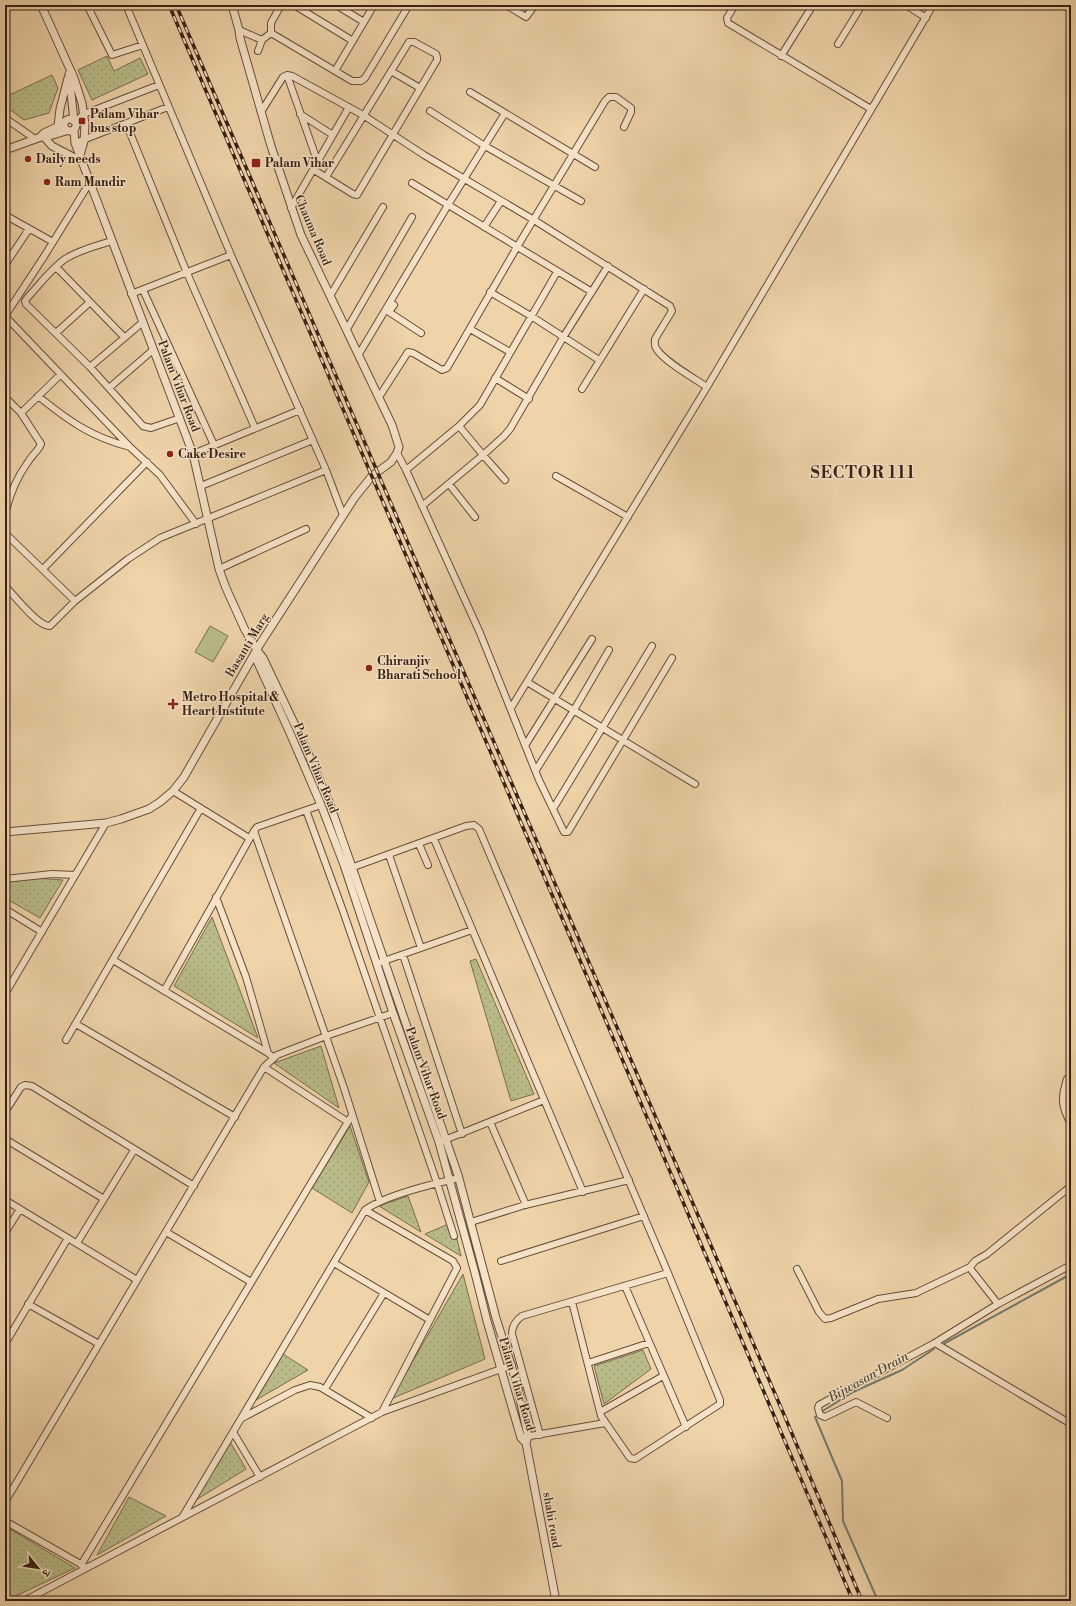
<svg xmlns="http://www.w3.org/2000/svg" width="1076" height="1606" viewBox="0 0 1076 1606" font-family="'Libre Bodoni','Noto Serif Devanagari',serif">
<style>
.park{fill:url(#park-dots);stroke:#796e4e}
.pitch{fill:#b9bc88;stroke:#796e4e}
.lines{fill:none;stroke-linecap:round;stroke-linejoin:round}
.stream{stroke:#737b6d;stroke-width:2}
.minor-casing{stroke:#664d3a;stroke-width:8}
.tertiary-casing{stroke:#664d3a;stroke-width:9}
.minor{stroke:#f5e2c7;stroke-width:6}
.tertiary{stroke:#f5e2c7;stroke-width:7}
.rail-casing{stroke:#392015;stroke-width:3.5}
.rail{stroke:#f5e2c7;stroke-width:2;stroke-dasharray:6;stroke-linecap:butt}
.poi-dot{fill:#8f2418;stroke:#f5e2c7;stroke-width:1.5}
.labels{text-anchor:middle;stroke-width:3;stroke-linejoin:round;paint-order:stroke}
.poi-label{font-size:12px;font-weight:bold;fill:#392015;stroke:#f5e2c7;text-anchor:start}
.street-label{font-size:12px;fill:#392015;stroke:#f5e2c7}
.water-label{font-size:13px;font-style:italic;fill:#51463a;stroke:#f5e2c7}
.district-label{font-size:16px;font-weight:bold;letter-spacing:1px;fill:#392015;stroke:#f5e2c7}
</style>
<defs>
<pattern id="park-dots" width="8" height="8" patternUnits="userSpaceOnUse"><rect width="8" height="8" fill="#b9bc88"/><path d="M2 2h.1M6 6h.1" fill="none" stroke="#a0a174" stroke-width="1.8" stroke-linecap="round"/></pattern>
</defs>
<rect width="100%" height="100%" fill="#efd3a9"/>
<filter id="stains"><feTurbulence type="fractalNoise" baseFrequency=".005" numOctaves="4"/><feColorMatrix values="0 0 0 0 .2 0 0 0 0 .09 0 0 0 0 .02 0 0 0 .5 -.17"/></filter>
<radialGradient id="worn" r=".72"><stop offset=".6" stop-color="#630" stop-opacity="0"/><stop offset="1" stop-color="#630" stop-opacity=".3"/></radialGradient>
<path class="park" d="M 107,56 L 114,71 L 140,58 L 148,74 L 92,100 L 78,70 Z
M 52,75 L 58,88 L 49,113 L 24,120 L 5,106 L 5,97 Z
M 32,878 L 63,880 L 40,918 L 5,898 L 5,883 Z
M 212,917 L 258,1038 L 174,986 Z
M 476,959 L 534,1094 L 511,1101 L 470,961 Z
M 321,1046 L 339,1108 L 274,1063 Z
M 350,1126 L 369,1182 L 352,1213 L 312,1188 Z
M 408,1196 L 421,1232 L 379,1206 Z
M 453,1222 L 461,1256 L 425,1234 Z
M 463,1274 L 485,1359 L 391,1399 Z
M 643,1350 L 651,1369 L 604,1404 L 594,1366 Z
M 283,1354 L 308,1370 L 256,1400 Z
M 229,1440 L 246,1469 L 196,1500 Z
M 129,1497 L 166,1516 L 97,1555 Z
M 5,1526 L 75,1568 L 5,1601 Z"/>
<path class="pitch" d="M 210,626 L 228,636 L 213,662 L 195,652 Z"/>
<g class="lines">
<path class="stream" d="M 945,1343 L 1071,1274
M 821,1412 L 853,1392 L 902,1370 L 934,1349
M 818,1415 L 815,1417 L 842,1481 L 843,1521 L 878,1601"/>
<g class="minor-casing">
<path id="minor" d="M 87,5 L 112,55 L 143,45
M 126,5 L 231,255 L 326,470 L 343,515
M 294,5 L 353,41
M 336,5 L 364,22
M 506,5 L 526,17 L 535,5
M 735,5 L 727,18 L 728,23 L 871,109
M 906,5 L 926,18
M 88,8 L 97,5
M 239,30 L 262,40
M 271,33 L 352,81 L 361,81 L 365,78 L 409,5
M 838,44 L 862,5
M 258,51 L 262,40 L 271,33 L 271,23 L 281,5
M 781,56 L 813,5
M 335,71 L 374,5
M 391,71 L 420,88
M 287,75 L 318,163
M 470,92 L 595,167
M 430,111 L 485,146 L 581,201
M 261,112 L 283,77 L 287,75 L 292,76 L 363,115 L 424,155 L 534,220 L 670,306 L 672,311 L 655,339 C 655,342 654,345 656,348 C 663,361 694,378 707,387
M 300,114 L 333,135
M 5,118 L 35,139
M 75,122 L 84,114 L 159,85
M 126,123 L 187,273 L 255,428
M 75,143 L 168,107
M 314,170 L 353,194 L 357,195 L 437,60 L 437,57 L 436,54 L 414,42 L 409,42 L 326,177
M 412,183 L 592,292
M 291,208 L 349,107
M 5,215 L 53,242
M 484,227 L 501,201
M 112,241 C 96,246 79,250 65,259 C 51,269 40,284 28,297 L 25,301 L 26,304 L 90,367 L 143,426 L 151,428 L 180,418
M 5,265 L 29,229
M 56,268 L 60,271 L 124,337
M 143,290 L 214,445
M 490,292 L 531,316 L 599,360
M 131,294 L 231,255
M 330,296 L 383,207
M 387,308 L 391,309 L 394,305
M 389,312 L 421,333
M 5,316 L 131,448 L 160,475 L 196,524
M 5,316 L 45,255 L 90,182
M 347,329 L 412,217
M 470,329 L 510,352
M 56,333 L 90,302
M 359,354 L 448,205 L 505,113
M 90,367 L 143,322
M 495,378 L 529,399
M 109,388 L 153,350
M 582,389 L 644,289
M 38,396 C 69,421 91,437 130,447
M 5,397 L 21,413 L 41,444 C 39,450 32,455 28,462 C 17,477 9,497 5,515
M 379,397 L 408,352 L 413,353 L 442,370 L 447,368 L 517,247 L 605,101 L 609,97 L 616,97 L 631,108 L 631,112 L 624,127
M 21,413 L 60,375
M 459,426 L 483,455 L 505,480
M 397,453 L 406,470 L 480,633 L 539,780 L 564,832 L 568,832 L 672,658
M 193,454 L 300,410
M 406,470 L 459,426 L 480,405 L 557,272
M 556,476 L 628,517
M 449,484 L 475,517
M 201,486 L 313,440
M 422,506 L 483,455 L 504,436 L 510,429 L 564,336 L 608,266
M 5,533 L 75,601
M 43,569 L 147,462
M 219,569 L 306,529
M 5,586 C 14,595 38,627 50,626 L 75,601 L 128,559 L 160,538 L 326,470
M 527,682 L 695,784
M 511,708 L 707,387 L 933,5
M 526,744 L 592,639
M 536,770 L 574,710 L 609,650
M 173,791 L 249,838
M 553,809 L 652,646
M 306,810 L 343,911 L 436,1180 L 454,1236
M 254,831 L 344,1088 L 380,1202
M 434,839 L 583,1192
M 419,844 L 428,865
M 389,855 L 421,948
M 348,869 L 466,826 L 474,825 L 479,829 L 668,1273 L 720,1400 L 720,1404 L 635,1459 L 630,1458 L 601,1416 L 572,1302
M 5,879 L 52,874 L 75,875
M 216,897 L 246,977 L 268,1053
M 5,909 L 42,932
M 403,955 L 462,1134
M 113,960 L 268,1053 L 273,1057
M 381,962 L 472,930
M 164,991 L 254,831 L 257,827 L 321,805
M 5,994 L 106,823
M 76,1024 L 235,1117
M 66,1040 L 201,808
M 264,1067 L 348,1122
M 1067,1079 C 1061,1098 1061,1106 1071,1124
M 5,1112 L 21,1087 L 25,1085 L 32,1086 L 194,1186
M 490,1122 L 526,1205
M 5,1139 L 104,1199
M 442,1141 L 544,1100
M 5,1200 L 137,1280
M 365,1210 L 453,1261 L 457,1268 L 382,1412
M 471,1222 L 525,1205 L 629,1180
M 166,1232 L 251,1282
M 5,1233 L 20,1209
M 77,1243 L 134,1150
M 501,1261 L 644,1216
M 334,1263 L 430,1320
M 970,1267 L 972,1271 L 998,1304
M 797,1269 L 819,1312 L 825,1319 L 831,1318 L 878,1299 L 916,1293 L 970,1267 L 975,1261 L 987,1254 L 1071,1186
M 625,1286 L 686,1427
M 28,1304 L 99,1344
M 935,1343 L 1071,1424
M 5,1344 L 68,1238
M 588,1363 L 649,1343
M 325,1389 L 384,1293
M 600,1412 L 663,1376
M 242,1418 L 295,1390 L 310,1385 L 320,1387 L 372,1418
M 887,1418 L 856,1402 L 825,1417 L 820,1415 L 818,1408 L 819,1405 L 828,1400 L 933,1344 L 998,1304 L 1071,1265
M 233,1432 L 260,1477
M 540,1435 L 512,1334 C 512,1326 515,1321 522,1316 L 668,1273
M 524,1437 L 605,1423
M 5,1502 L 264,1067 L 277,1055 L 326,1036 L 393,1013
M 183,1516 L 365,1210 C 386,1195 433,1184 459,1178
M 5,1521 L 84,1566
M 81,1565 L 352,1115
M 24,1601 L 382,1412 L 512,1365"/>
</g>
<g class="tertiary-casing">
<path id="tertiary" d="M 41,5 L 74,78 L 82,103 L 85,124 L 84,141 L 80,155
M 69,74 L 74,121
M64 125a6 6 0 1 1 12 0a6 6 0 1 1-12 0Z
M 58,126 L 60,109 L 68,78
M 74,130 L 75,143 L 193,454 L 219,569 L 226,588 L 245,630 L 257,650 L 263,658 L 304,744 L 329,802 L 352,867 L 458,1175 L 496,1318 L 517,1384 L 528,1436 L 526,1443 L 556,1601
M 41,136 L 44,133 L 61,125
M 44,137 L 52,146 L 83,162
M 5,150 L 41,137 L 46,137 L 66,131
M 257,651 L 257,661 L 290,733 L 321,805 L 344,865 L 393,1013 L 439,1142 L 475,1273 L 487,1321 L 521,1438 L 526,1443
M 5,832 L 106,823 L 121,819 L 149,809 L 160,802 L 173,791 L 184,777 L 260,644 L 355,497 L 372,476 L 391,462 L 397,453 L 399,447 L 392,425 L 301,235 L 271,146 L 240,38 L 239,30 L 232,5"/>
</g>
<use href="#minor" class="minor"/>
<use href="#tertiary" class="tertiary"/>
<g class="rail-casing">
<path id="rail" d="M 169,5 L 559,911 L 853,1601
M 176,5 L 785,1417 L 862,1601"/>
</g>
<use href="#rail" class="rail"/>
</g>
<g class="poi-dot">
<rect x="78" y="117" width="8" height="8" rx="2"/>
<circle cx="28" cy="159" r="4"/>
<rect x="251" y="158" width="10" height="10" rx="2"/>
<circle cx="47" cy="182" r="4"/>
<circle cx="170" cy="454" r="4"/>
<circle cx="369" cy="668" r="4"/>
<path d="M171 698h4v4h4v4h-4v4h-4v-4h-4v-4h4z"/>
</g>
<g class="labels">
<g class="poi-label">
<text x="90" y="118">Palam Vihar<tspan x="90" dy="14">bus stop</tspan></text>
<text x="36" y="163">Daily needs</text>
<text x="265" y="167">Palam Vihar</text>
<text x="55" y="186">Ram Mandir</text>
<text x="178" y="458">Cake Desire</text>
<text x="377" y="665">Chiranjiv<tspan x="377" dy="14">Bharati School</tspan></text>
<text x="182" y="701">Metro Hospital &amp;<tspan x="182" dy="14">Heart Institute</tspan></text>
</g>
<g class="street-label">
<text transform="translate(313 230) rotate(67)" y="4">Chauma Road</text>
<text transform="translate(179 386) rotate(69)" y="4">Palam Vihar Road</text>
<text transform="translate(247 645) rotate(-59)" y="4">Basanti Marg</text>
<text transform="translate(316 768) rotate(67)" y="4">Palam Vihar Road</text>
<text transform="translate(426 1073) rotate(70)" y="4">Palam Vihar Road</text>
<text transform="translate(517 1384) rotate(73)" y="4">Palam Vihar Road</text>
<text transform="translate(552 1520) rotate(80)" y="4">shahi road</text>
</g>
<g class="water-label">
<text transform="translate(868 1376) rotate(-29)" y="5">Bijwasan Drain</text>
</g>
<g class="district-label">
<text x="863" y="478">SECTOR 111</text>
</g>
</g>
<rect width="1076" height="1606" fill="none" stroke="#efd3a9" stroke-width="20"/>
<rect x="6" y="6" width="1064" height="1594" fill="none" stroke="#392015" stroke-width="2"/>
<rect x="10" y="10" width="1056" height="1586" fill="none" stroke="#392015"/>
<g transform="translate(38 1568) rotate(120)" stroke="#f5e2c7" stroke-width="3" paint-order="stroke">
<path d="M0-3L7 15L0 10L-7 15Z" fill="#392015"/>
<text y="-6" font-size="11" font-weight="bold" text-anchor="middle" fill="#392015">उ</text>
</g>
<rect width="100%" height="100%" filter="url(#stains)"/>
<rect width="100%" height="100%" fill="url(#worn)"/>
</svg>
